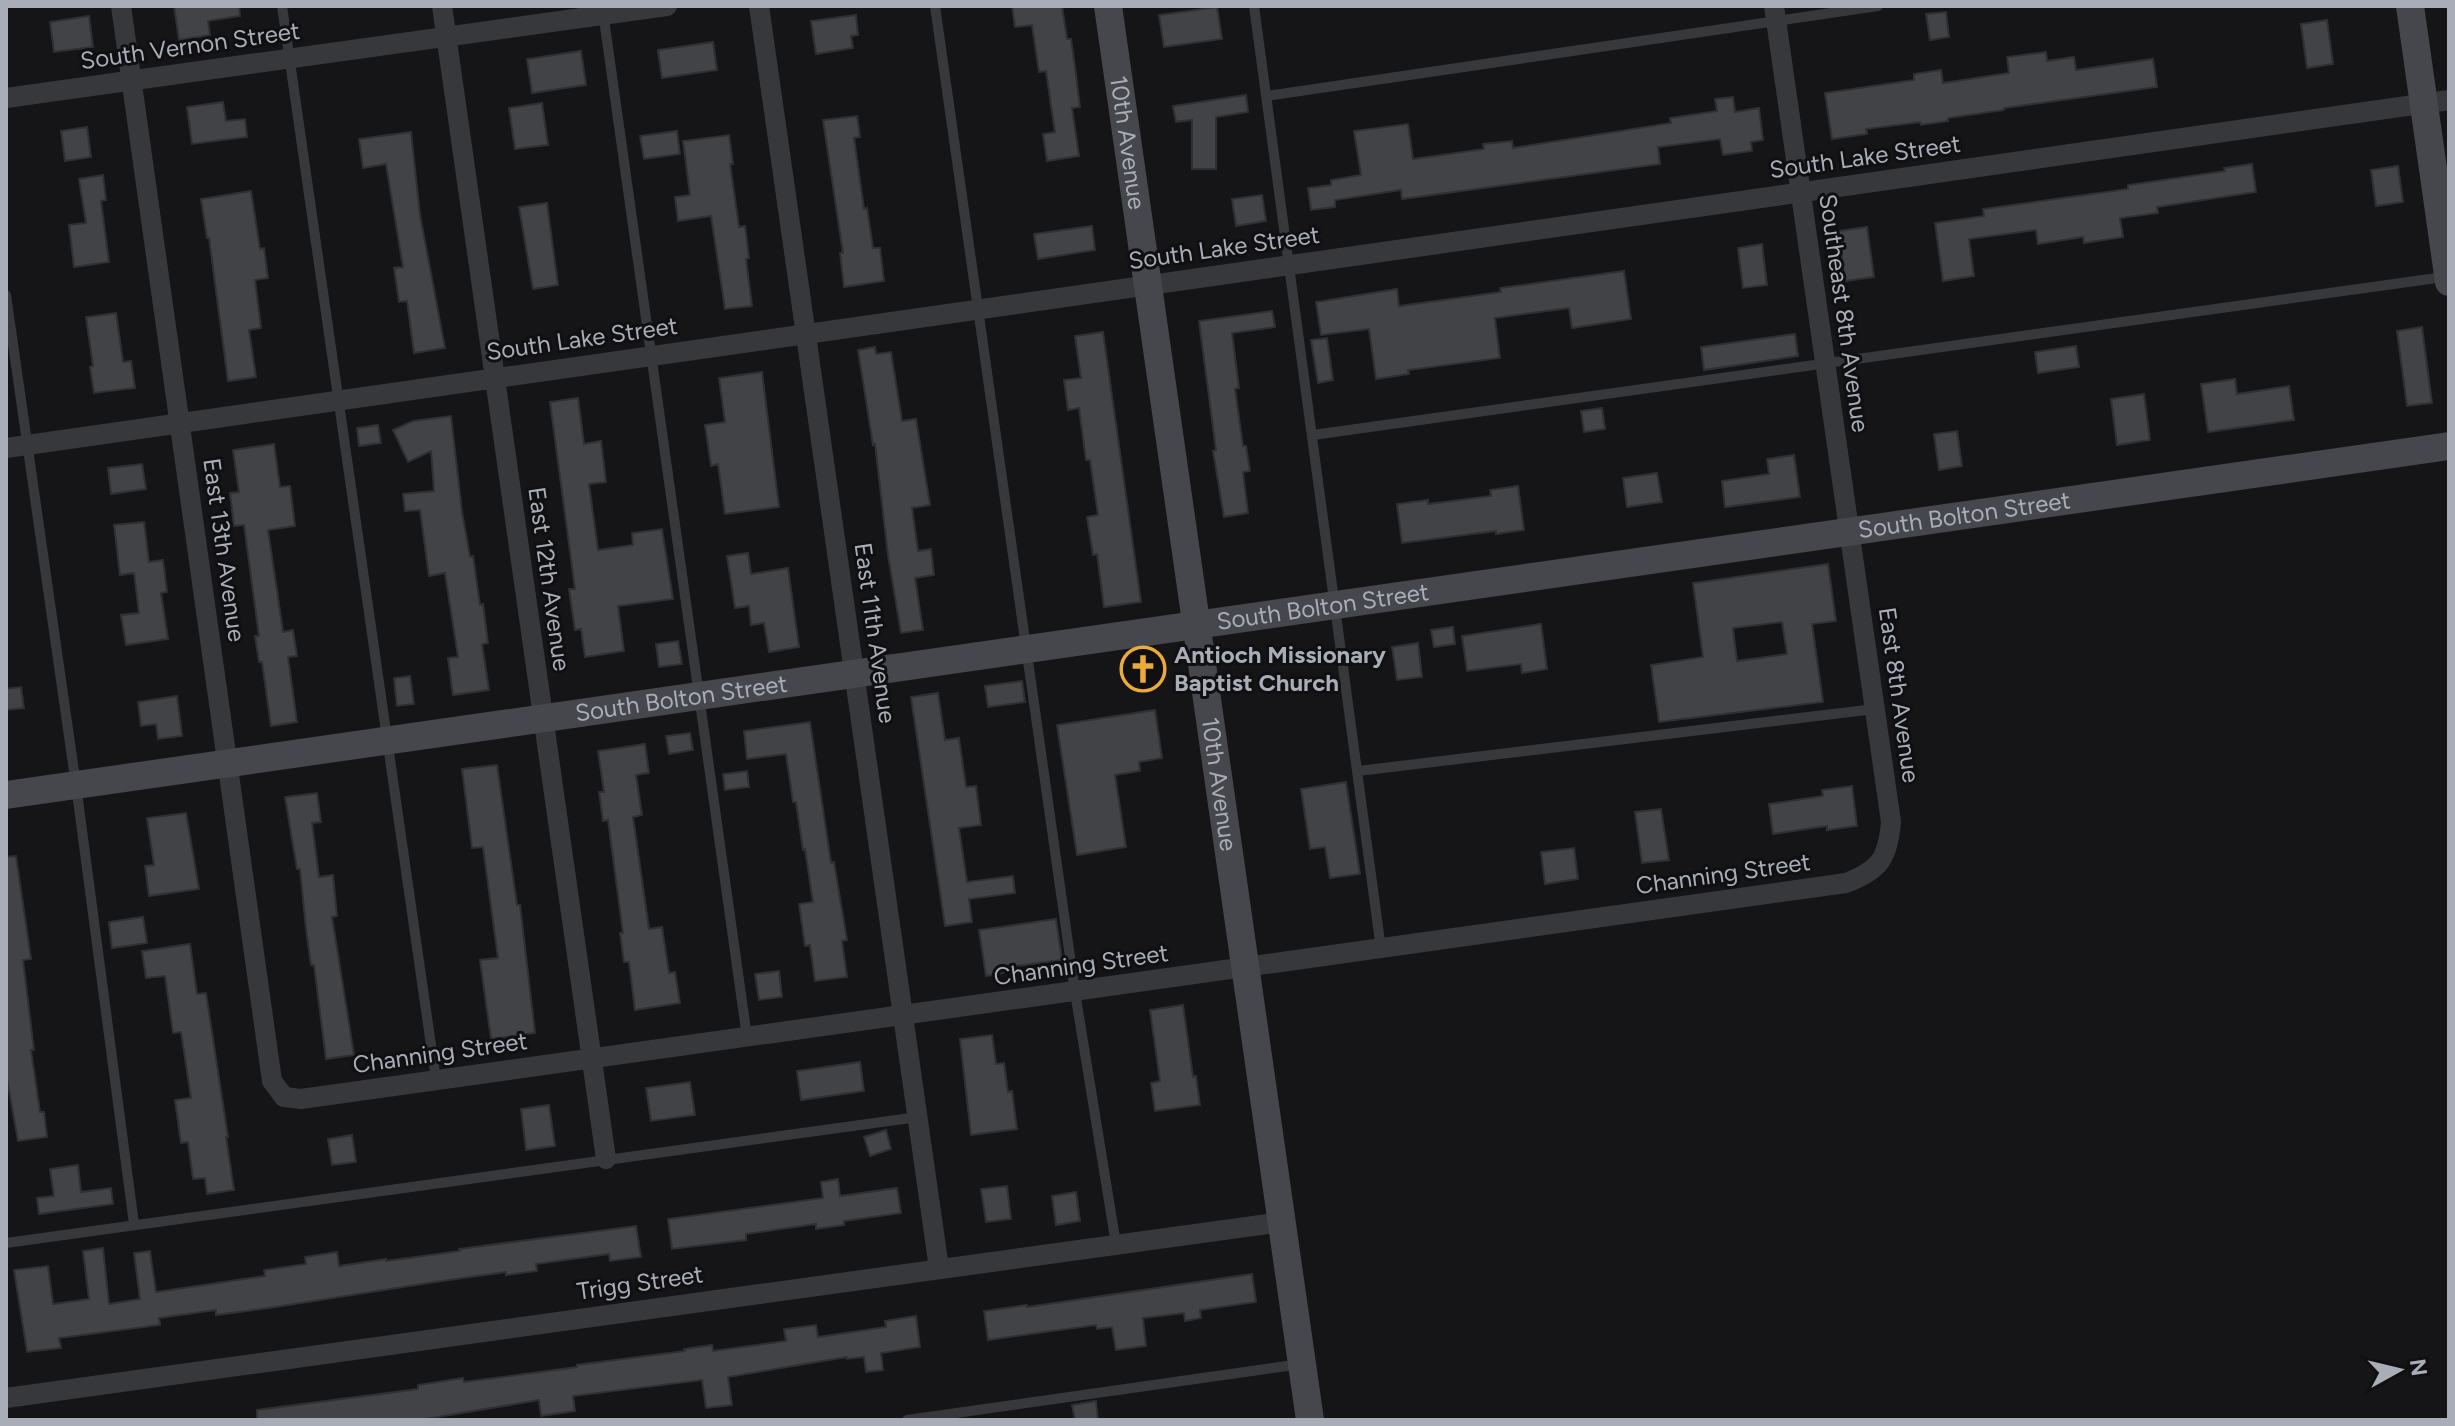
<svg xmlns="http://www.w3.org/2000/svg" width="2455" height="1426" viewBox="0 0 2455 1426" font-family="Figtree,sans-serif">
<style>
.building{fill:#424347;stroke:#2f3033;stroke-width:2;fill-rule:evenodd}
.lines{fill:none;stroke-linecap:round;stroke-linejoin:round}
.lane{stroke:#37383c;stroke-width:10}
.street{stroke:#37383c;stroke-width:20}
.secondary{stroke:#45474c;stroke-width:28}
.labels{text-anchor:middle;stroke-width:6;stroke-linejoin:round;paint-order:stroke}
.street-label{font-size:24px;fill:#a8adb7;stroke:#101012}
.poi-label{font-size:24px;font-weight:bold;fill:#a8adb7;stroke:#101012;text-anchor:start}
</style>
<rect width="100%" height="100%" fill="#151517"/>
<path class="building" d="M 174,6 L 239,6 L 240,16 L 208,21 L 210,35 L 179,40 Z
M 1012,6 L 1062,6 L 1067,39 L 1071,39 L 1075,67 L 1080,107 L 1072,108 L 1079,156 L 1047,161 L 1043,134 L 1055,132 L 1046,71 L 1039,72 L 1032,25 L 1015,27 Z
M 1217,7 L 1222,39 L 1164,47 L 1159,15 Z
M 1946,12 L 1949,37 L 1930,40 L 1926,14 Z
M 856,15 L 858,35 L 851,36 L 853,48 L 816,54 L 811,21 Z
M 89,16 L 93,47 L 54,52 L 50,22 Z
M 2327,20 L 2333,64 L 2307,68 L 2301,24 Z
M 713,42 L 717,70 L 662,78 L 658,50 Z
M 581,51 L 586,85 L 532,93 L 527,59 Z
M 2046,52 L 2047,61 L 2074,57 L 2076,70 L 2153,59 L 2157,87 L 2004,108 L 2004,110 L 1948,118 L 1948,121 L 1921,125 L 1920,122 L 1866,129 L 1867,134 L 1832,139 L 1825,93 L 1914,80 L 1914,74 L 1941,70 L 1943,83 L 2009,73 L 2007,57 Z
M 1246,95 L 1248,112 L 1216,117 L 1216,169 L 1192,169 L 1192,120 L 1176,122 L 1173,106 Z
M 1733,97 L 1735,112 L 1759,108 L 1763,140 L 1751,142 L 1752,151 L 1723,155 L 1720,139 L 1658,147 L 1660,164 L 1402,199 L 1401,190 L 1335,200 L 1335,207 L 1311,210 L 1308,188 L 1331,185 L 1331,180 L 1361,175 L 1354,131 L 1408,124 L 1413,159 L 1484,149 L 1483,144 L 1512,141 L 1513,148 L 1671,123 L 1670,118 L 1717,111 L 1715,99 Z
M 223,102 L 226,121 L 245,119 L 247,137 L 192,144 L 187,107 Z
M 542,103 L 548,145 L 515,149 L 509,108 Z
M 857,116 L 860,137 L 854,138 L 864,209 L 867,208 L 873,248 L 880,248 L 884,281 L 844,287 L 840,253 L 843,253 L 823,120 Z
M 87,127 L 91,157 L 65,161 L 61,131 Z
M 677,131 L 680,154 L 644,159 L 640,136 Z
M 411,132 L 420,215 L 445,348 L 414,353 L 407,301 L 399,302 L 394,268 L 403,267 L 386,164 L 363,168 L 359,139 Z
M 729,135 L 733,164 L 730,164 L 739,227 L 745,226 L 749,258 L 746,259 L 752,306 L 725,309 L 711,216 L 678,221 L 675,197 L 690,195 L 683,141 Z
M 2252,164 L 2256,192 L 2157,207 L 2158,213 L 2120,218 L 2123,237 L 2084,243 L 2083,237 L 2038,244 L 2036,230 L 1969,239 L 1974,276 L 1943,281 L 1935,223 L 1984,216 L 1983,209 L 2128,189 L 2128,185 L 2225,171 L 2224,168 Z
M 2398,166 L 2403,202 L 2376,206 L 2371,170 Z
M 103,175 L 106,200 L 101,201 L 109,262 L 74,267 L 69,225 L 86,223 L 79,179 Z
M 251,191 L 260,249 L 264,248 L 268,278 L 255,280 L 261,328 L 249,330 L 256,377 L 228,381 L 209,238 L 207,238 L 201,199 Z
M 1262,195 L 1266,221 L 1236,226 L 1232,199 Z
M 547,203 L 558,285 L 533,289 L 519,207 Z
M 1092,226 L 1095,250 L 1038,259 L 1034,234 Z
M 1867,227 L 1874,277 L 1845,281 L 1838,231 Z
M 1762,244 L 1767,285 L 1743,288 L 1738,248 Z
M 1624,271 L 1631,319 L 1572,328 L 1569,308 L 1495,318 L 1500,358 L 1408,370 L 1409,374 L 1376,379 L 1369,329 L 1321,335 L 1316,302 L 1397,289 L 1399,306 L 1501,292 L 1500,288 Z
M 1272,311 L 1275,327 L 1232,333 L 1239,388 L 1235,389 L 1243,446 L 1246,446 L 1250,471 L 1243,472 L 1248,513 L 1224,517 L 1213,451 L 1216,450 L 1199,321 Z
M 116,313 L 123,362 L 131,361 L 135,388 L 94,393 L 90,367 L 93,366 L 86,317 Z
M 2422,327 L 2432,403 L 2407,406 L 2397,331 Z
M 1103,332 L 1141,602 L 1104,607 L 1097,554 L 1093,555 L 1087,517 L 1098,515 L 1090,460 L 1086,460 L 1079,408 L 1068,410 L 1064,380 L 1081,378 L 1075,336 Z
M 1795,334 L 1798,356 L 1704,370 L 1701,347 Z
M 1327,338 L 1333,380 L 1318,383 L 1311,340 Z
M 2076,346 L 2079,367 L 2038,373 L 2035,352 Z
M 875,347 L 876,354 L 891,352 L 902,421 L 916,419 L 930,505 L 912,508 L 918,551 L 931,549 L 934,575 L 915,578 L 923,630 L 901,633 L 888,555 L 875,444 L 873,445 L 858,350 Z
M 762,372 L 779,507 L 725,514 L 718,464 L 711,466 L 705,425 L 725,422 L 719,378 Z
M 2235,379 L 2237,394 L 2289,386 L 2294,420 L 2208,432 L 2201,384 Z
M 2144,394 L 2150,440 L 2117,445 L 2111,399 Z
M 578,398 L 584,444 L 601,441 L 606,482 L 589,484 L 598,550 L 633,545 L 632,533 L 662,529 L 673,599 L 618,606 L 624,651 L 585,657 L 581,629 L 575,630 L 569,589 L 575,589 L 550,402 Z
M 1602,408 L 1605,429 L 1584,432 L 1581,411 Z
M 451,416 L 462,512 L 470,557 L 473,556 L 480,605 L 483,604 L 488,643 L 482,644 L 489,690 L 453,695 L 448,658 L 458,657 L 445,573 L 429,576 L 420,510 L 405,511 L 403,494 L 434,491 L 431,451 L 408,462 L 393,430 L 413,421 Z
M 378,425 L 381,443 L 359,446 L 357,428 Z
M 1957,431 L 1962,466 L 1939,470 L 1934,434 Z
M 274,444 L 280,487 L 290,486 L 295,526 L 268,530 L 283,632 L 293,630 L 297,656 L 288,657 L 297,722 L 271,726 L 262,662 L 259,662 L 255,636 L 259,636 L 244,525 L 234,526 L 230,493 L 239,492 L 233,450 Z
M 1794,455 L 1800,497 L 1725,507 L 1722,481 L 1769,474 L 1767,459 Z
M 142,464 L 146,489 L 111,494 L 108,468 Z
M 1657,473 L 1662,502 L 1627,507 L 1623,478 Z
M 1518,486 L 1524,530 L 1496,534 L 1496,531 L 1402,543 L 1397,504 L 1428,500 L 1428,504 L 1491,496 L 1490,490 Z
M 144,522 L 149,562 L 163,560 L 167,592 L 161,593 L 168,639 L 126,645 L 121,615 L 139,613 L 134,573 L 120,575 L 114,525 Z
M 748,553 L 751,574 L 788,568 L 799,647 L 769,652 L 764,623 L 751,625 L 749,606 L 735,608 L 727,556 Z
M 1828,564 L 1836,621 L 1812,624 L 1823,702 L 1659,722 L 1651,665 L 1703,657 L 1693,583 ZM 1782,622 L 1787,654 L 1737,661 L 1733,628 Z
M 1541,624 L 1547,669 L 1522,673 L 1521,664 L 1467,671 L 1462,636 Z
M 1453,627 L 1455,644 L 1434,647 L 1431,630 Z
M 678,641 L 682,664 L 659,667 L 656,644 Z
M 1418,643 L 1422,677 L 1397,680 L 1392,647 Z
M 410,676 L 414,704 L 397,706 L 394,678 Z
M 1022,681 L 1025,702 L 988,707 L 985,686 Z
M 21,687 L 24,708 L 6,710 L 6,689 Z
M 938,693 L 945,740 L 959,738 L 966,787 L 976,786 L 981,825 L 959,828 L 967,882 L 1013,876 L 1015,893 L 969,899 L 972,922 L 945,926 L 911,697 Z
M 177,696 L 182,736 L 158,739 L 156,724 L 141,726 L 138,702 Z
M 1155,710 L 1162,758 L 1139,762 L 1140,771 L 1115,775 L 1126,847 L 1077,855 L 1057,725 Z
M 810,722 L 831,863 L 834,862 L 847,940 L 842,941 L 847,977 L 815,981 L 810,945 L 805,946 L 799,904 L 813,902 L 805,849 L 803,850 L 796,802 L 793,802 L 786,754 L 747,759 L 744,731 Z
M 690,733 L 693,750 L 669,754 L 666,736 Z
M 645,744 L 649,773 L 636,775 L 642,815 L 633,817 L 649,929 L 662,927 L 669,973 L 675,972 L 680,1003 L 635,1010 L 629,962 L 624,962 L 620,933 L 623,933 L 608,820 L 603,821 L 599,792 L 604,792 L 598,751 Z
M 497,765 L 517,905 L 520,905 L 535,1033 L 491,1039 L 480,960 L 498,958 L 483,847 L 472,848 L 462,769 Z
M 747,771 L 749,787 L 725,790 L 723,774 Z
M 1346,782 L 1360,874 L 1330,878 L 1325,847 L 1310,849 L 1301,789 Z
M 1852,786 L 1857,826 L 1827,830 L 1827,826 L 1773,834 L 1769,804 L 1823,796 L 1822,790 Z
M 317,793 L 321,822 L 312,823 L 319,877 L 333,875 L 337,916 L 332,917 L 354,1055 L 326,1059 L 314,965 L 311,965 L 306,929 L 300,869 L 297,869 L 285,797 Z
M 1661,809 L 1669,860 L 1642,863 L 1635,812 Z
M 186,813 L 199,889 L 149,896 L 145,866 L 154,865 L 147,818 Z
M 1574,848 L 1578,879 L 1545,884 L 1541,852 Z
M 16,856 L 31,959 L 23,960 L 34,1050 L 31,1050 L 40,1112 L 44,1112 L 47,1137 L 18,1141 L 6,1074 L 6,857 Z
M 143,917 L 147,943 L 112,948 L 109,922 Z
M 1056,919 L 1062,960 L 1002,968 L 1003,973 L 986,976 L 979,930 Z
M 190,944 L 197,994 L 206,993 L 228,1137 L 226,1137 L 234,1190 L 207,1194 L 205,1178 L 193,1179 L 188,1142 L 181,1143 L 175,1100 L 191,1098 L 181,1032 L 173,1033 L 165,976 L 146,978 L 142,951 Z
M 779,971 L 782,997 L 759,1000 L 755,974 Z
M 1183,1005 L 1193,1077 L 1196,1076 L 1200,1105 L 1155,1111 L 1151,1083 L 1160,1081 L 1150,1010 Z
M 992,1035 L 996,1064 L 1004,1063 L 1008,1092 L 1012,1091 L 1017,1129 L 971,1135 L 960,1039 Z
M 860,1062 L 864,1091 L 801,1100 L 797,1071 Z
M 690,1082 L 695,1115 L 651,1121 L 646,1088 Z
M 549,1105 L 555,1146 L 526,1150 L 521,1109 Z
M 886,1130 L 891,1149 L 870,1156 L 864,1137 Z
M 352,1135 L 356,1162 L 332,1165 L 328,1139 Z
M 78,1165 L 81,1192 L 111,1188 L 113,1204 L 39,1214 L 37,1198 L 54,1196 L 50,1169 Z
M 838,1179 L 840,1196 L 897,1188 L 901,1213 L 844,1221 L 844,1225 L 816,1229 L 816,1224 L 746,1234 L 746,1240 L 672,1249 L 668,1219 L 823,1198 L 821,1182 Z
M 1007,1186 L 1011,1219 L 986,1222 L 981,1189 Z
M 1076,1192 L 1080,1221 L 1056,1225 L 1052,1196 Z
M 636,1226 L 641,1257 L 610,1261 L 609,1254 L 536,1264 L 537,1271 L 506,1275 L 506,1272 L 435,1282 L 269,1308 L 216,1315 L 216,1310 L 159,1318 L 160,1325 L 59,1338 L 61,1348 L 27,1352 L 14,1270 L 48,1266 L 53,1304 L 89,1299 L 83,1251 L 103,1248 L 109,1304 L 140,1299 L 134,1253 L 150,1251 L 156,1292 L 265,1276 L 264,1270 L 306,1264 L 305,1257 L 337,1252 L 339,1266 L 386,1259 L 386,1261 L 460,1251 L 459,1249 Z
M 1252,1274 L 1256,1302 L 1200,1310 L 1201,1318 L 1185,1321 L 1184,1313 L 1143,1318 L 1146,1346 L 1116,1350 L 1112,1327 L 1097,1329 L 1096,1325 L 988,1340 L 984,1311 L 1027,1305 L 1027,1307 Z
M 916,1316 L 920,1347 L 881,1353 L 883,1370 L 866,1372 L 864,1357 L 847,1359 L 847,1357 L 728,1377 L 732,1405 L 706,1408 L 702,1380 L 573,1396 L 575,1411 L 541,1416 L 539,1400 L 420,1420 L 257,1420 L 257,1410 L 418,1389 L 418,1385 L 463,1378 L 464,1382 L 577,1367 L 577,1365 L 685,1351 L 684,1349 L 712,1345 L 713,1351 L 786,1341 L 784,1329 L 816,1325 L 818,1337 L 886,1327 L 885,1321 Z
M 1096,1401 L 1098,1420 L 1075,1420 L 1072,1405 Z"/>
<g class="lines">
<path class="lane" d="M 282,6 L 436,1080
M 935,6 L 1075,992 L 1116,1244
M 1254,6 L 1381,949
M 603,12 L 747,1037
M 1267,96 L 1878,6
M 6,295 L 76,785 L 134,1224
M 1313,435 L 2444,277
M 1358,771 L 1875,709
M 6,1243 L 918,1117
M 907,1420 L 1301,1364"/>
<path class="street" d="M 121,6 L 272,1081 L 284,1097 L 301,1099 L 1846,883 C 1880,870 1888,858 1891,822 L 1774,6
M 442,6 L 606,1159
M 759,6 L 939,1268
M 6,98 L 667,6
M 6,448 L 2449,100
M 6,1398 L 1282,1222"/>
<g class="secondary">
<path id="s1" d="M 1108,6 L 1310,1420"/>
<path d="M 2410,6 L 2449,282"/>
<path id="s2" d="M 6,795 L 2449,446"/>
</g>
</g>
<defs>
<g id="church-ring" transform="scale(2.3)"><circle r="9.5" fill="#101012" stroke="#ebab3a" stroke-width="1.5"/><path d="M-1.2-6h2.4v3.5h3.3v2.4h-3.3V6h-2.4V-.1h-3.3v-2.4h3.3Z" fill="#ebab3a"/></g>
</defs>
<g fill-rule="evenodd">
<use href="#church-ring" x="1143" y="669"/>
</g>
<g class="labels">
<g class="street-label">
<text transform="translate(190 46) rotate(-8)" y="8">South Vernon Street</text>
<text dy="8" stroke="none"><textPath href="#s1" startOffset="138">10th Avenue</textPath></text>
<text transform="translate(1865 157) rotate(-8)" y="8">South Lake Street</text>
<text transform="translate(1224 248) rotate(-8)" y="8">South Lake Street</text>
<text transform="translate(1844 313) rotate(82)" y="8">Southeast 8th Avenue</text>
<text transform="translate(582 339) rotate(-8)" y="8">South Lake Street</text>
<text dy="8" stroke="none"><textPath href="#s2" startOffset="1978">South Bolton Street</textPath></text>
<text transform="translate(224 550) rotate(82)" y="8">East 13th Avenue</text>
<text transform="translate(549 579) rotate(82)" y="8">East 12th Avenue</text>
<text dy="8" stroke="none"><textPath href="#s2" startOffset="1330">South Bolton Street</textPath></text>
<text transform="translate(875 633) rotate(82)" y="8">East 11th Avenue</text>
<text transform="translate(1899 695) rotate(82)" y="8">East 8th Avenue</text>
<text dy="8" stroke="none"><textPath href="#s2" startOffset="682">South Bolton Street</textPath></text>
<text dy="8" stroke="none"><textPath href="#s1" startOffset="786">10th Avenue</textPath></text>
<text transform="translate(1723 874) rotate(-8)" y="8">Channing Street</text>
<text transform="translate(1081 965) rotate(-8)" y="8">Channing Street</text>
<text transform="translate(440 1053) rotate(-8)" y="8">Channing Street</text>
<text transform="translate(640 1283) rotate(-8)" y="8">Trigg Street</text>
</g>
<g class="poi-label">
<text x="1174" y="663">Antioch Missionary<tspan x="1174" dy="28">Baptist Church</tspan></text>
</g>
</g>
<rect width="2455" height="1426" fill="none" stroke="#a8adb7" stroke-width="16"/>
<g transform="translate(2399 1370) rotate(82)" stroke="#101012" stroke-width="6" paint-order="stroke">
<path d="M0-6L14 30L0 20L-14 30Z" fill="#a8adb7"/>
<text y="-12" font-size="22" font-weight="bold" text-anchor="middle" fill="#a8adb7">N</text>
</g>
</svg>
